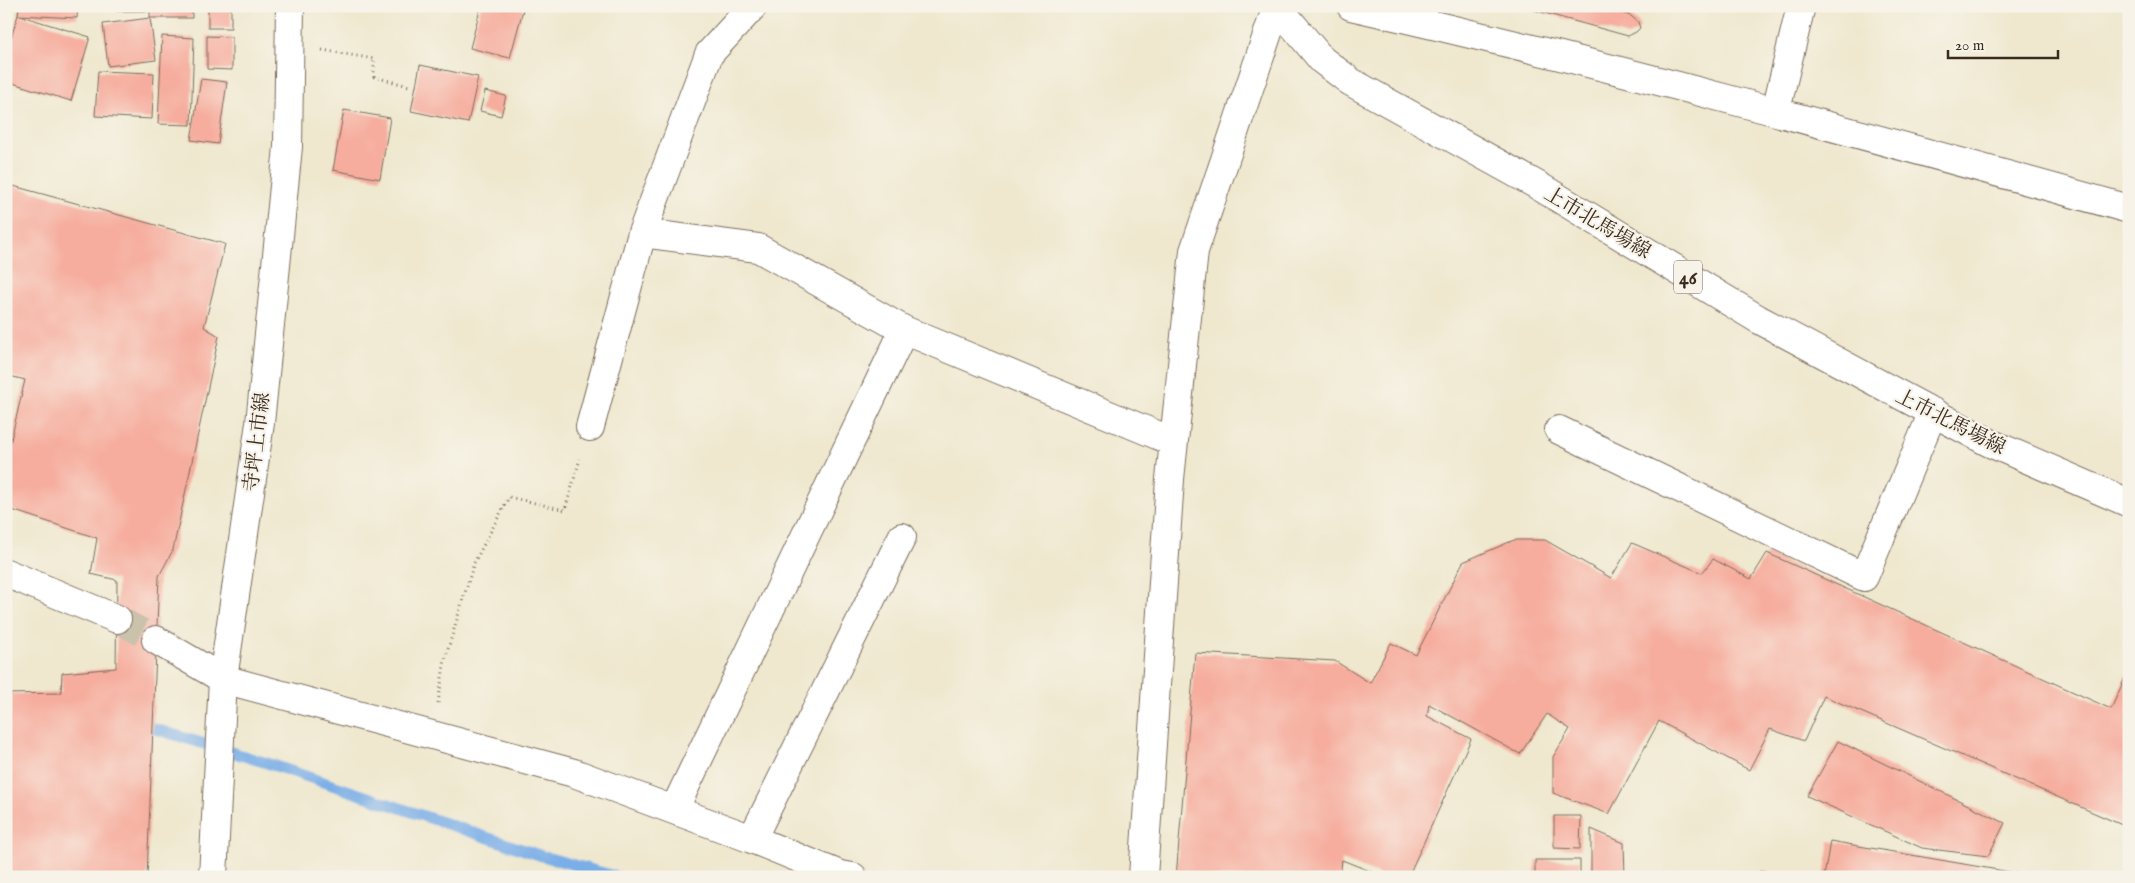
<svg xmlns="http://www.w3.org/2000/svg" width="2135" height="883" viewBox="0 0 2135 883" font-family="'IM FELL English','Noto Serif JP',serif">
<style>
.lines{fill:none;stroke-linecap:round;stroke-linejoin:round}
.stream{stroke:#7aaee7;stroke-width:11}
.building{fill:#f6ad9e}
.street-tunnel{stroke:#cbc2ac;stroke-width:28;stroke-dasharray:28 14;stroke-linecap:butt}
.street-casing{stroke:#7a6c5c;stroke-width:30}
.secondary-casing{stroke:#7a6c5c;stroke-width:30}
.primary-casing{stroke:#7a6c5c;stroke-width:30}
.path{stroke:#7a6c5c;stroke-width:3;stroke-dasharray:1 4;stroke-linecap:butt}
.street{stroke:#fff;stroke-width:28}
.secondary{stroke:#fff;stroke-width:28}
.primary{stroke:#fff;stroke-width:28}
.labels{text-anchor:middle;stroke-width:4.5;stroke-linejoin:round;paint-order:stroke}
.shield{fill:#f7f3e8;stroke:#73665b;stroke-width:1}
.shield-label{font-size:19px;font-weight:bold;fill:#3b2a1e}
.street-label{font-size:20px;fill:#3b2a1e;stroke:#f7f3e8}
</style>
<rect width="100%" height="100%" fill="#f7f3e8"/>
<filter id="ink" filterUnits="userSpaceOnUse"><feTurbulence type="fractalNoise" baseFrequency=".02" numOctaves="2"/><feDisplacementMap in="SourceGraphic" scale="10" xChannelSelector="R" yChannelSelector="G"/><feConvolveMatrix kernelMatrix="1 2 1 2 8 2 1 2 1" color-interpolation-filters="sRGB"/></filter>
<filter id="wash" filterUnits="userSpaceOnUse"><feTurbulence type="fractalNoise" baseFrequency=".0096" numOctaves="4" result="noise"/><feDisplacementMap in="SourceGraphic" scale="20" xChannelSelector="R" yChannelSelector="G"/><feGaussianBlur stdDeviation="1.12" result="paint"/><feColorMatrix in="noise" values="0 0 0 0 0 0 0 0 0 0 0 0 0 0 0 0 0 1.4 0 .05"/><feComposite in="paint" operator="in"/></filter>
<g filter="url(#wash)">
<rect width="100%" height="100%" fill="#efe8cf"/>
<g class="lines">
<path class="stream" d="M 139,724 L 267,763 L 542,856 L 618,877"/>
</g>
<g id="blocks">
<path class="building" d="M 19,6 L 78,6 L 77,18 L 18,15 Z
M 117,6 L 192,6 L 192,18 L 150,18 L 150,11 L 117,11 Z
M 208,6 L 231,6 L 231,28 L 208,28 Z
M 481,6 L 524,6 L 510,58 L 470,48 Z
M 1620,6 L 1619,12 L 1631,16 L 1638,22 L 1640,28 L 1636,32 L 1628,36 L 1523,7 Z
M 6,9 L 12,11 L 6,26 Z
M 18,15 L 90,37 L 71,101 L 6,81 L 6,54 Z
M 150,18 L 156,60 L 108,66 L 103,24 Z
M 162,36 L 194,38 L 191,125 L 158,124 Z
M 207,36 L 232,37 L 232,70 L 207,69 Z
M 420,65 L 478,77 L 468,123 L 411,111 Z
M 98,71 L 154,73 L 152,119 L 95,116 Z
M 201,79 L 227,82 L 218,144 L 191,140 Z
M 485,91 L 506,96 L 501,116 L 480,111 Z
M 344,110 L 390,118 L 380,179 L 333,170 Z
M 6,184 L 225,244 L 204,327 L 219,336 L 173,550 L 159,576 L 147,877 L 6,877 L 6,694 L 61,693 L 62,673 L 116,668 L 117,580 L 91,574 L 97,538 L 6,508 L 6,461 L 25,380 L 6,375 Z
M 1514,540 L 1545,540 L 1611,578 L 1632,543 L 1702,573 L 1713,559 L 1751,579 L 1767,553 L 2111,709 L 2129,669 L 2129,828 L 1824,696 L 1804,741 L 1770,729 L 1749,770 L 1659,721 L 1609,814 L 1553,793 L 1553,757 L 1570,729 L 1547,714 L 1520,754 L 1429,704 L 1427,716 L 1471,739 L 1408,877 L 1385,877 L 1342,860 L 1340,877 L 1176,877 L 1195,653 L 1335,661 L 1370,683 L 1391,643 L 1416,655 L 1463,562 Z
M 1838,741 L 2005,823 L 1988,856 L 1922,848 L 1807,796 Z
M 1554,816 L 1581,816 L 1580,849 L 1554,848 Z
M 1591,829 L 1624,843 L 1625,877 L 1591,877 Z
M 1830,841 L 2033,876 L 2033,877 L 1824,877 Z
M 1535,860 L 1580,860 L 1580,877 L 1535,877 Z
M 1760,871 L 1790,876 L 1790,877 L 1759,877 Z"/>
</g>
</g>
<g filter="url(#ink)">
<use href="#blocks" fill-opacity="0" stroke="#7a6c5c" stroke-width="1"/>
<g class="lines">
<path class="street-tunnel" d="M 117,619 L 156,640"/>
<g class="street-casing">
<path id="street" d="M 1351,6 C 1612,65 1871,137 2129,209
M 1776,110 L 1801,6
M 642,233 L 709,54 L 753,6
M 590,427 L 642,233 L 758,248 L 904,330
M 1559,430 L 1864,577 L 1933,412
M 6,573 L 117,619
M 156,640 L 223,679 L 574,773 L 752,839 L 840,875 L 853,877
M 674,810 L 904,330 L 1174,442
M 752,839 L 902,537
M 1143,877 L 1170,479 L 1194,251 L 1277,6"/>
</g>
<g class="secondary-casing">
<path id="secondary" d="M 213,877 L 223,679 L 260,423 L 288,147 L 290,6"/>
</g>
<g class="primary-casing">
<path id="primary" d="M 1277,6 L 1322,60 L 1351,82 L 1537,185 L 1758,319 L 1990,443 L 2129,503"/>
</g>
<path class="path" d="M 322,50 L 374,59 L 374,77 L 409,86
M 438,703 L 445,659 L 474,563 L 509,497 L 565,510 L 580,459"/>
<use href="#street" class="street"/>
<use href="#secondary" class="secondary"/>
<use href="#primary" class="primary"/>
</g>
</g>
<g class="labels">
<rect class="shield" x="1674" y="260.5" width="28" height="33" rx="4"/>
<g class="shield-label">
<text x="1688" y="284">46</text>
</g>
<g class="street-label">
<text transform="translate(1598 222) rotate(31)" y="7">上市北馬場線</text>
<text transform="translate(1951 421) rotate(27)" y="7">上市北馬場線</text>
<text transform="translate(256 442) rotate(-83)" y="7">寺坪上市線</text>
</g>
</g>
<rect width="2135" height="883" fill="none" stroke="#f7f3e8" stroke-width="25"/>
<path d="M1948 50v8h110v-8" fill="none" stroke="#3b2a1e" stroke-width="2.5"/>
<text x="1955" y="50" font-size="15" fill="#3b2a1e" stroke="#f7f3e8" stroke-width="4" paint-order="stroke">20 m</text>
</svg>
